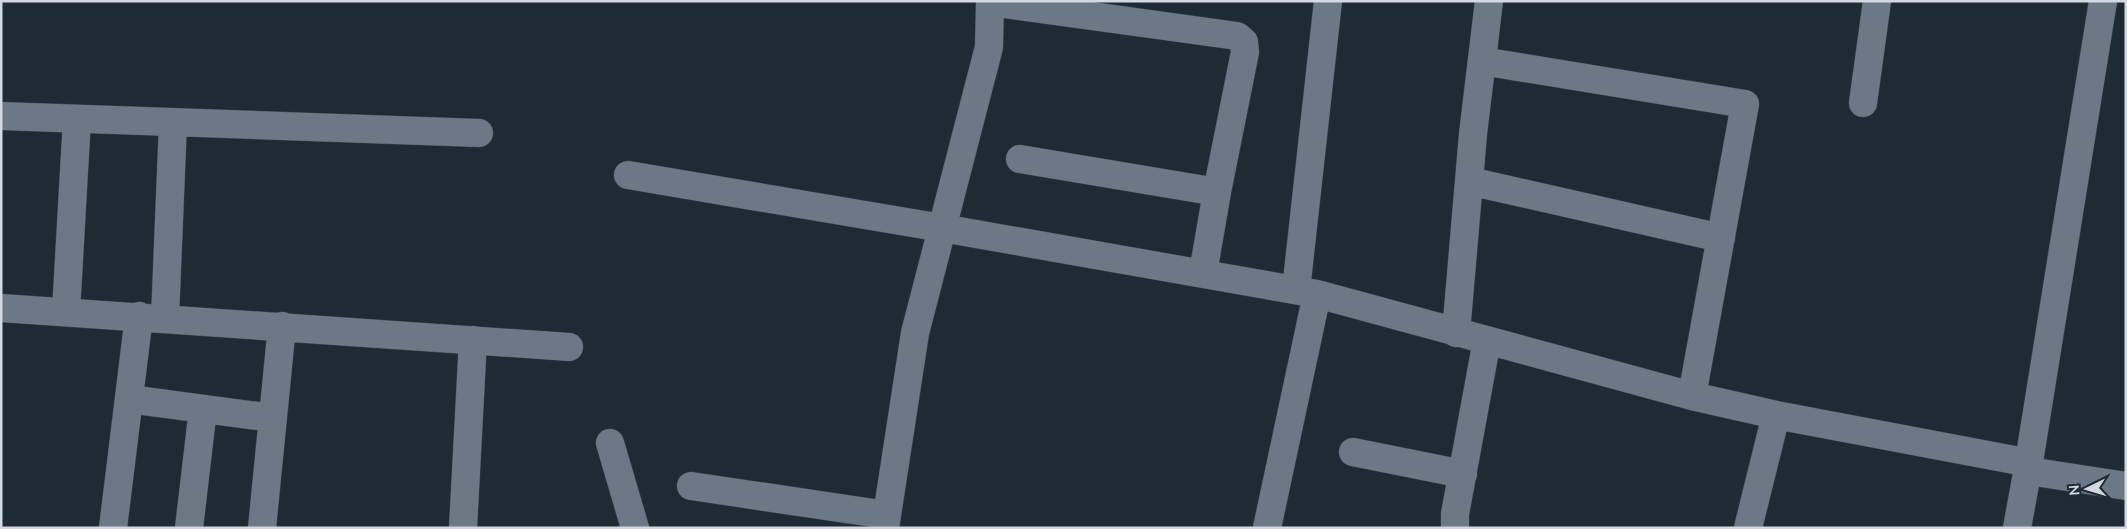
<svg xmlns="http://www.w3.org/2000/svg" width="2127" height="529" viewBox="0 0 2127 529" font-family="Mulish,sans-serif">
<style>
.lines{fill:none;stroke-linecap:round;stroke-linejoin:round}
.street-casing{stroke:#3c464f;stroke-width:29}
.street{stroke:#6b7885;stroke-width:28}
</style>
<rect width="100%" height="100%" fill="#1e2a34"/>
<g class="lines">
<g class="street-casing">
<path id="street" d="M 2103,1 L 2028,468 L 2035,472 L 2126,486
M 990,2 L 1237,36 L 1244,42 L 1245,52 L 1217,192 L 1203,273
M 1482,61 L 1745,104 L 1692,396
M 1863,103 L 1877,1
M 1,116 L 479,133
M 1020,159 L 1217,192
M 628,175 L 942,228 L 1317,294 L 1692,396 L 1776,415 L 2030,463
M 1469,181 L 1721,238
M 1296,290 L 1328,1
M 1,308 L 569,347
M 66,312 L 77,119
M 165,318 L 173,123
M 1456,333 L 1473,134 L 1489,1
M 129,399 L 273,418
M 610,443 L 635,528
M 1353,452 L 1463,474
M 691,486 L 887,515
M 113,528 L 139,316
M 189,528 L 203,409
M 262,528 L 282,326
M 463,528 L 473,340
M 885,528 L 915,333 L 989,47 L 990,1
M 1267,528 L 1317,294
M 1455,528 L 1455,514 L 1487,340
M 1748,528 L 1776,415
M 2017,528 L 2028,468"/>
</g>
<use href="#street" class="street"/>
</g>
<rect width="2127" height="529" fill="none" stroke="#d2d9e1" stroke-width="5"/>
<g transform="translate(2087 489) rotate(265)" stroke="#1e2a34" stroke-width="4" paint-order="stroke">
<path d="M0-4L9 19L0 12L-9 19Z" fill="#d2d9e1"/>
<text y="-8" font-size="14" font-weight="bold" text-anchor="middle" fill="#d2d9e1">N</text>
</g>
</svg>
